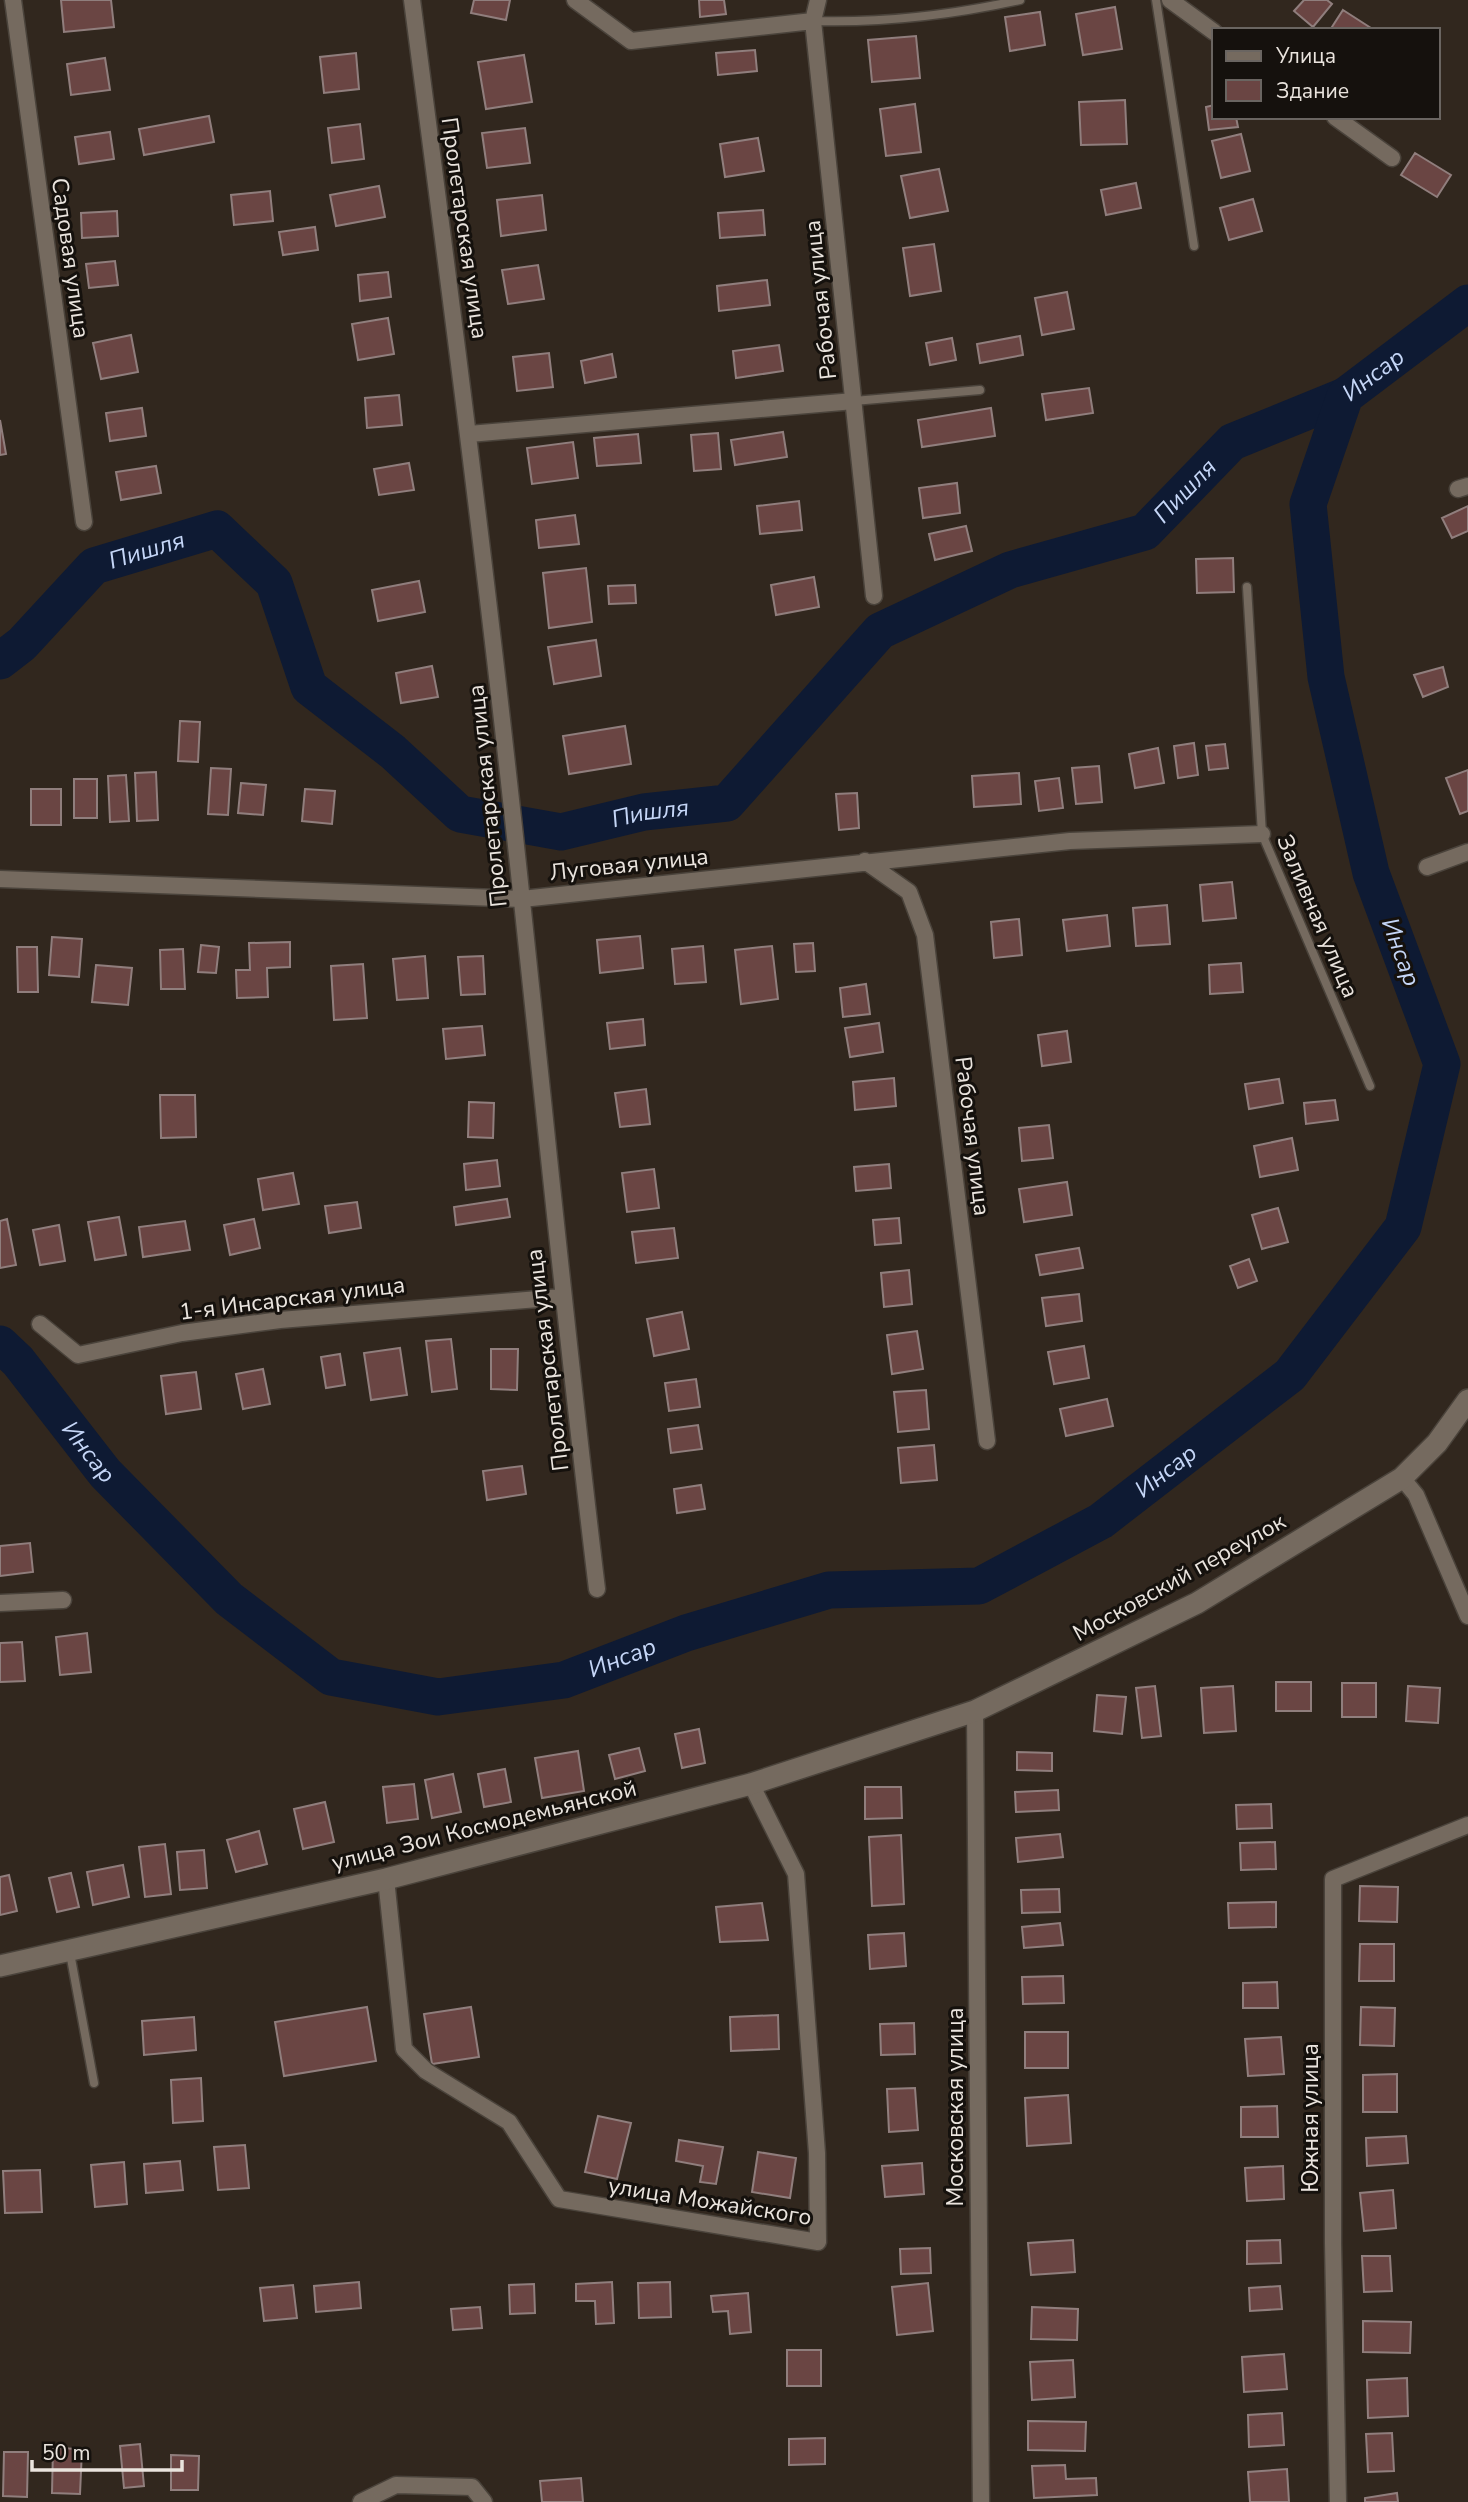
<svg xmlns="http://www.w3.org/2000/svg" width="1468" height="2502" viewBox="0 0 1468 2502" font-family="'Nunito Sans',sans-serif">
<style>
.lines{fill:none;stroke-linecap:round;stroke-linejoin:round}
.river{stroke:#0e1a33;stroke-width:37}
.building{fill:#6a4543;stroke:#907e7d;stroke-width:2}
.lane-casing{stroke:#4a433b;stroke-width:11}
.street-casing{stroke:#4a433b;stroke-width:19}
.secondary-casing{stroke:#4a433b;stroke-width:24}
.lane{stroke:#756a5f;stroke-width:8}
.street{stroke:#756a5f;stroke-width:16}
.secondary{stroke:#756a5f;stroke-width:21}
.labels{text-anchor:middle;stroke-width:6;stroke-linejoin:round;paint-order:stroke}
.street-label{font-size:23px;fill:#eae4de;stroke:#15110d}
.water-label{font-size:24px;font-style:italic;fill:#c5d6f7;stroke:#15110d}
</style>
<rect width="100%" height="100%" fill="#31271e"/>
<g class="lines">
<g class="river">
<path id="s1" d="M 0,661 L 22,644 L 94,566 L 217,529 L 274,583 L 309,687 L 393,752 L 460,814 L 561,832 L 644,812 L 727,803 L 880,631 L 1010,570 L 1145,532 L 1232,442 L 1345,396"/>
<path id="s2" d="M 0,1344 L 18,1361 L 105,1473 L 229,1599 L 331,1677 L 438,1697 L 564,1680 L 686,1633 L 829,1590 L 979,1586 L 1101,1521 L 1290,1375 L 1403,1227 L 1442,1064 L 1371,873 L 1326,677 L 1308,504 L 1345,396 L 1468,303"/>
</g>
</g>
<path class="building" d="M 61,0 L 111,0 L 114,27 L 64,32 Z
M 474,0 L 510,0 L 506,20 L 471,13 Z
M 699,0 L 724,0 L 726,14 L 700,17 Z
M 1304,0 L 1327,0 L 1332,4 L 1313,27 L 1294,11 Z
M 1115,7 L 1122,49 L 1083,55 L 1076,14 Z
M 1343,10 L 1374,30 L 1330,30 Z
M 1040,12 L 1045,45 L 1010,51 L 1005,17 Z
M 916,36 L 920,78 L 872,82 L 868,40 Z
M 755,50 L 757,71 L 718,75 L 716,53 Z
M 356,53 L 359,89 L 324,93 L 320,57 Z
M 524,55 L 532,102 L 486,109 L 478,62 Z
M 105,58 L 110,90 L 71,95 L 67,64 Z
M 1125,100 L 1127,144 L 1081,145 L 1079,102 Z
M 915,104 L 921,152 L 886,156 L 880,109 Z
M 1214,105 L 1214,117 L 1236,117 L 1238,127 L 1209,130 L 1206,107 Z
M 209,116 L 214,142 L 144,155 L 139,129 Z
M 360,124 L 364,159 L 332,163 L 328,128 Z
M 525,128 L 530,163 L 487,168 L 482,133 Z
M 110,132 L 114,159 L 79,164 L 75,137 Z
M 1241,134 L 1250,171 L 1221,178 L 1212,141 Z
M 758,138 L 764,171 L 725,177 L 720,144 Z
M 1415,153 L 1451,175 L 1437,197 L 1401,175 Z
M 939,169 L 948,211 L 910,218 L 901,176 Z
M 1136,183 L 1141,208 L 1106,215 L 1101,190 Z
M 379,186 L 385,217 L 336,226 L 330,195 Z
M 270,191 L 273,221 L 234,225 L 231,195 Z
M 542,195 L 546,230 L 501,236 L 497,200 Z
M 1253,199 L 1262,231 L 1229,240 L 1220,208 Z
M 763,210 L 765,235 L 720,238 L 718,213 Z
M 117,211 L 118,236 L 82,238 L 81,213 Z
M 315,227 L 318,250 L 283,255 L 279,232 Z
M 934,244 L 941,291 L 910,296 L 903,248 Z
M 115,261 L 118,285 L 89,288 L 86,264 Z
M 538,265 L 544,299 L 508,304 L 502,270 Z
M 388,272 L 391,297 L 360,301 L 358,275 Z
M 767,280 L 770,305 L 719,311 L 717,286 Z
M 1067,292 L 1074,329 L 1042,335 L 1035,298 Z
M 388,318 L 394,354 L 358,360 L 352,324 Z
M 131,335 L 138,372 L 101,379 L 93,343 Z
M 1020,336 L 1023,355 L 980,363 L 977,344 Z
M 952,338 L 956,360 L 930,365 L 926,343 Z
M 779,345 L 783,371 L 736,378 L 733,351 Z
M 549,353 L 553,387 L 517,391 L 513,357 Z
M 612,354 L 616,377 L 585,383 L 581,361 Z
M 1089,388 L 1093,413 L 1046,420 L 1042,394 Z
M 399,395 L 402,425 L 367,428 L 365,398 Z
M 142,408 L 146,436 L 110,441 L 106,413 Z
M 991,408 L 995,436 L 922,447 L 918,420 Z
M 0,420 L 6,454 L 0,455 Z
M 783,432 L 787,457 L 735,465 L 731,440 Z
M 718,433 L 721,469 L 694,471 L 691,435 Z
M 638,434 L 641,463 L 597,466 L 594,438 Z
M 573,442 L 578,478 L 532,484 L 527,448 Z
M 409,463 L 414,490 L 379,495 L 374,469 Z
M 156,466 L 161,493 L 121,500 L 116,472 Z
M 957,483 L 960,513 L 923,518 L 919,488 Z
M 799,501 L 802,530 L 760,534 L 757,506 Z
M 1468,506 L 1468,531 L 1452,538 L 1442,518 Z
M 575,515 L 579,544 L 539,548 L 536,520 Z
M 966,526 L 972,551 L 935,560 L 929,534 Z
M 1233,558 L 1234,592 L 1197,593 L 1196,559 Z
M 586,568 L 592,622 L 549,628 L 543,573 Z
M 814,577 L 819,607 L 776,615 L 771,585 Z
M 419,581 L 425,612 L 378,621 L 372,590 Z
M 635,585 L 636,603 L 609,604 L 608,586 Z
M 596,640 L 601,676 L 554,684 L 548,647 Z
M 432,666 L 438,697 L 401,703 L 396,673 Z
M 1443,667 L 1448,687 L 1423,697 L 1414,675 Z
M 180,721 L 200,722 L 198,762 L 178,761 Z
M 625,726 L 631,764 L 569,774 L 563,736 Z
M 1194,743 L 1198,775 L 1178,778 L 1174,746 Z
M 1225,744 L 1228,768 L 1209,770 L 1206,746 Z
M 1158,748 L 1164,783 L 1135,788 L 1129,754 Z
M 1099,766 L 1102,802 L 1076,804 L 1072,768 Z
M 211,768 L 231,769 L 228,815 L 208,814 Z
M 1468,770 L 1468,811 L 1460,814 L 1446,778 Z
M 156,772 L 158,820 L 137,821 L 135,773 Z
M 1019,773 L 1021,804 L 974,807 L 972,776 Z
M 126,775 L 129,821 L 110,822 L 108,776 Z
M 1059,778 L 1063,808 L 1039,811 L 1035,781 Z
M 74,779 L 97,779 L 97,818 L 74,818 Z
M 241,783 L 266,785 L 263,815 L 238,813 Z
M 31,789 L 61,789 L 61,825 L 31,825 Z
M 305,789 L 335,791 L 332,824 L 302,821 Z
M 857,793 L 859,828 L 839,830 L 836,794 Z
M 1232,882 L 1236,918 L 1203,921 L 1200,885 Z
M 1167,905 L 1170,944 L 1136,946 L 1133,908 Z
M 1107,915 L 1110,946 L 1067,951 L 1063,920 Z
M 1019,919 L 1022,955 L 994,958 L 991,922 Z
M 640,936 L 643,968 L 600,973 L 597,940 Z
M 52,937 L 82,939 L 79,977 L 49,975 Z
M 290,942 L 290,967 L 267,968 L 268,997 L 237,998 L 236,970 L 250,970 L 249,943 Z
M 813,943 L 815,971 L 796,972 L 794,944 Z
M 201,945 L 219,947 L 216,973 L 198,972 Z
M 703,946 L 706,982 L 675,984 L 672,949 Z
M 772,946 L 778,999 L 741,1004 L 735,950 Z
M 17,947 L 37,947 L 38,992 L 18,992 Z
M 183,949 L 185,989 L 161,989 L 160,950 Z
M 425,956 L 428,998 L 397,1000 L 393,959 Z
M 483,956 L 485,994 L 461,995 L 458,957 Z
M 1241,963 L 1243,992 L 1210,994 L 1209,965 Z
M 363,964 L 367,1018 L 334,1020 L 331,966 Z
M 96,965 L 132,968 L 128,1005 L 92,1002 Z
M 866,984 L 870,1014 L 843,1017 L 840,988 Z
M 643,1019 L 645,1045 L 610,1049 L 607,1023 Z
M 879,1023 L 883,1052 L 850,1057 L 845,1028 Z
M 482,1026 L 485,1055 L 446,1059 L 443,1029 Z
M 1067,1031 L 1071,1062 L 1042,1066 L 1038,1035 Z
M 894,1078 L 896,1106 L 855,1110 L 853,1082 Z
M 1279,1079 L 1283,1103 L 1249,1109 L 1245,1084 Z
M 646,1089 L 650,1124 L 620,1127 L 615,1093 Z
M 160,1095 L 195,1095 L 196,1137 L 161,1138 Z
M 1335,1100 L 1338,1120 L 1306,1124 L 1304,1103 Z
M 469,1102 L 494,1103 L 493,1138 L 468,1137 Z
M 1049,1125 L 1053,1158 L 1022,1161 L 1019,1128 Z
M 1292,1138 L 1298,1170 L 1260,1177 L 1254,1146 Z
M 497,1160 L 500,1186 L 466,1190 L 464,1164 Z
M 889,1164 L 891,1188 L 856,1191 L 854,1167 Z
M 654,1169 L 659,1208 L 627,1212 L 622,1173 Z
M 293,1173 L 299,1204 L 263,1210 L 258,1179 Z
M 1067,1182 L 1072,1215 L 1024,1222 L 1019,1189 Z
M 507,1199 L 510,1217 L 456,1225 L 454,1207 Z
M 357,1202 L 361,1228 L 329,1233 L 325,1206 Z
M 1278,1208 L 1288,1242 L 1262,1249 L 1252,1215 Z
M 119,1217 L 126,1255 L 95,1260 L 88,1222 Z
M 899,1218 L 901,1243 L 875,1245 L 873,1220 Z
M 7,1219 L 16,1265 L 0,1268 L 0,1221 Z
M 254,1219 L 260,1248 L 230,1255 L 224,1225 Z
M 185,1221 L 190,1250 L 143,1257 L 139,1227 Z
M 59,1225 L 65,1261 L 40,1265 L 33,1230 Z
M 674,1228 L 678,1258 L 636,1263 L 632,1232 Z
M 1079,1248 L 1083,1268 L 1040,1275 L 1036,1255 Z
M 1249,1259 L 1257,1281 L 1238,1288 L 1230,1266 Z
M 909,1270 L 912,1304 L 884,1307 L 881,1273 Z
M 1079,1294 L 1082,1321 L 1046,1326 L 1042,1298 Z
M 682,1312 L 689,1349 L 654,1356 L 647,1319 Z
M 917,1331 L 923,1369 L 892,1374 L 887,1335 Z
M 451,1339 L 457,1389 L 432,1392 L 426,1341 Z
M 1084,1346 L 1089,1378 L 1054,1384 L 1048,1352 Z
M 400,1348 L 407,1395 L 371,1400 L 364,1353 Z
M 491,1349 L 518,1349 L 517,1390 L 491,1389 Z
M 340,1354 L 345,1385 L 326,1388 L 321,1357 Z
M 263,1369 L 270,1404 L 243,1409 L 236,1374 Z
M 196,1372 L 201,1409 L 166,1414 L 161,1376 Z
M 696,1379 L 700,1407 L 669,1411 L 665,1383 Z
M 926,1390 L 929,1429 L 898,1432 L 894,1392 Z
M 1107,1399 L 1113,1426 L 1066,1436 L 1060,1409 Z
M 698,1425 L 702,1449 L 671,1453 L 668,1429 Z
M 934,1445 L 937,1480 L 901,1483 L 898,1448 Z
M 522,1466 L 526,1494 L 487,1500 L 483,1471 Z
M 701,1485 L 705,1509 L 677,1513 L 674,1489 Z
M 30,1543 L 33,1572 L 0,1576 L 0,1546 Z
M 87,1633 L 91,1672 L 60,1675 L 56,1637 Z
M 22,1642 L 25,1681 L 0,1682 L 0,1643 Z
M 1276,1682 L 1311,1682 L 1311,1711 L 1276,1711 Z
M 1342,1683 L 1376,1683 L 1376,1717 L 1342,1717 Z
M 1155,1686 L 1161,1736 L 1142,1738 L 1136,1688 Z
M 1233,1686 L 1236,1731 L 1204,1733 L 1201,1688 Z
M 1408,1686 L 1440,1688 L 1438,1723 L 1406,1721 Z
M 1097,1695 L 1126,1697 L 1122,1734 L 1094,1731 Z
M 699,1729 L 705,1763 L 682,1768 L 675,1734 Z
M 639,1748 L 645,1771 L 615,1779 L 609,1755 Z
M 578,1751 L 584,1791 L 542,1798 L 535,1758 Z
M 1017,1752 L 1052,1753 L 1052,1771 L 1017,1770 Z
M 505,1769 L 511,1802 L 484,1807 L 478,1774 Z
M 453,1774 L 461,1812 L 432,1818 L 425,1780 Z
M 414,1784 L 418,1819 L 387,1823 L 383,1787 Z
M 865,1787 L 901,1787 L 902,1818 L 865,1819 Z
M 1058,1790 L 1059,1810 L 1016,1812 L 1015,1792 Z
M 325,1802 L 334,1842 L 303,1849 L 294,1809 Z
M 1271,1804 L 1272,1828 L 1237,1829 L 1236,1805 Z
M 259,1831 L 267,1864 L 236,1872 L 227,1840 Z
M 1060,1834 L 1063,1857 L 1018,1862 L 1016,1838 Z
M 901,1835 L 904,1904 L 872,1906 L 869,1837 Z
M 1275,1842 L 1276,1869 L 1241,1870 L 1240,1843 Z
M 165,1844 L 171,1894 L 145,1897 L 139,1847 Z
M 204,1850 L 207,1888 L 180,1890 L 177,1852 Z
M 123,1865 L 129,1897 L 93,1905 L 87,1872 Z
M 71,1873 L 79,1907 L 57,1912 L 49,1878 Z
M 9,1875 L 17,1911 L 0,1915 L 0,1877 Z
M 1360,1886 L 1398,1887 L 1397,1922 L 1359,1921 Z
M 1059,1889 L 1060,1912 L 1022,1913 L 1021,1890 Z
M 1276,1902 L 1276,1927 L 1229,1928 L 1228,1903 Z
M 762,1903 L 768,1940 L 720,1942 L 716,1907 Z
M 1060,1923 L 1063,1945 L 1024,1948 L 1022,1927 Z
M 904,1933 L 906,1966 L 870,1969 L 868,1935 Z
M 1360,1944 L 1394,1944 L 1394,1981 L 1359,1981 Z
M 1063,1976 L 1064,2003 L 1023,2004 L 1022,1977 Z
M 1277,1982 L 1278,2008 L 1243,2008 L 1243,1983 Z
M 367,2007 L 376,2061 L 284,2076 L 275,2022 Z
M 471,2007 L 479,2057 L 432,2064 L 424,2014 Z
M 1361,2007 L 1395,2008 L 1394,2046 L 1360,2045 Z
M 778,2015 L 779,2049 L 731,2051 L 730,2017 Z
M 194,2017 L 196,2050 L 144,2055 L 142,2021 Z
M 914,2023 L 915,2054 L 881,2055 L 880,2024 Z
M 1025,2032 L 1068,2032 L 1068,2068 L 1025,2068 Z
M 1281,2037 L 1284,2074 L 1248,2076 L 1245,2039 Z
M 1397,2074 L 1397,2112 L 1363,2112 L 1363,2075 Z
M 201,2078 L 203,2121 L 173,2123 L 171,2080 Z
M 915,2088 L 918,2130 L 889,2132 L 887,2089 Z
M 1068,2095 L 1071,2143 L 1027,2146 L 1025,2098 Z
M 1277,2106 L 1278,2137 L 1241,2137 L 1241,2107 Z
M 598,2116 L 631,2123 L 617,2179 L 585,2172 Z
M 1406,2136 L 1408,2163 L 1367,2166 L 1366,2138 Z
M 679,2140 L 723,2147 L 716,2184 L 700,2182 L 703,2166 L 676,2161 Z
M 245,2145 L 249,2188 L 218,2190 L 214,2147 Z
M 758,2152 L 796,2158 L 790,2198 L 752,2192 Z
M 180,2161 L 183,2190 L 146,2193 L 144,2164 Z
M 124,2162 L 127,2204 L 95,2207 L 91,2165 Z
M 922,2163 L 924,2194 L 885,2197 L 882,2166 Z
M 1283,2166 L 1284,2199 L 1247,2201 L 1245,2168 Z
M 40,2170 L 42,2212 L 5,2213 L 3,2171 Z
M 1393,2190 L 1396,2228 L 1364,2231 L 1360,2193 Z
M 1073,2240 L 1075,2272 L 1031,2275 L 1028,2243 Z
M 1280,2240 L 1281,2263 L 1247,2264 L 1247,2241 Z
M 930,2248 L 931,2273 L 901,2274 L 900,2249 Z
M 1362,2256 L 1390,2256 L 1392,2291 L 1364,2292 Z
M 359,2282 L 361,2308 L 316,2312 L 314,2286 Z
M 612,2282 L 614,2323 L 596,2324 L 595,2301 L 576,2301 L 576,2284 Z
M 670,2282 L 671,2317 L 639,2318 L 638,2283 Z
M 928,2283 L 933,2331 L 897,2335 L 892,2287 Z
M 534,2284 L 535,2313 L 510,2314 L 509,2285 Z
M 293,2285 L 297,2318 L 264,2321 L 260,2288 Z
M 1280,2286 L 1282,2309 L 1250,2311 L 1249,2288 Z
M 748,2293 L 751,2332 L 730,2334 L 728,2311 L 713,2312 L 711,2296 Z
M 480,2307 L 482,2328 L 453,2330 L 451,2309 Z
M 1032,2307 L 1078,2309 L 1077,2340 L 1031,2339 Z
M 1363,2321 L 1411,2322 L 1410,2353 L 1363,2352 Z
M 787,2350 L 821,2350 L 821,2386 L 787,2386 Z
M 1284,2354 L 1287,2389 L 1244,2392 L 1242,2357 Z
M 1073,2360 L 1075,2397 L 1032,2400 L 1030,2362 Z
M 1407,2378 L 1408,2416 L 1368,2418 L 1367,2380 Z
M 1282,2413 L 1284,2445 L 1249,2447 L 1248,2415 Z
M 1028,2421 L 1086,2422 L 1085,2451 L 1028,2450 Z
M 1392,2433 L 1394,2471 L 1368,2472 L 1366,2434 Z
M 825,2438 L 825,2464 L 789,2465 L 789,2439 Z
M 140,2444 L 144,2486 L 124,2488 L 120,2446 Z
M 53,2448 L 82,2449 L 80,2494 L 52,2493 Z
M 4,2452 L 28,2452 L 27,2497 L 3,2496 Z
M 171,2455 L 199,2456 L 198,2490 L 171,2490 Z
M 1065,2465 L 1066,2479 L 1096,2478 L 1097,2495 L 1034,2498 L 1032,2466 Z
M 1287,2469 L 1289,2502 L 1250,2502 L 1248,2472 Z
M 581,2478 L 583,2502 L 542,2502 L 540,2481 Z
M 1397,2493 L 1398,2502 L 1365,2502 L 1365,2498 Z"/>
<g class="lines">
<g class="lane-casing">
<path id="lane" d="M 1156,0 L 1194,246
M 813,21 C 881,23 952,15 1020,0
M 854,401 L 980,390
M 1247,587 L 1262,834 L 1370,1086
M 70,1953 L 94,2083"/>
</g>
<g class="street-casing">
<path id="street" d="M 13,0 L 84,522
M 412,0 C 446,260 480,521 509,782 C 539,1051 564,1320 597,1589
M 575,0 L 631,41 L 813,21
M 818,0 L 813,21 L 874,596
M 1170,0 L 1214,32
M 1335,117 L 1392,158
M 469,434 L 854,401
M 1458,489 L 1468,486
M 865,861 L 909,892 L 925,935 L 987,1441
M 1427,867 L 1468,852
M 0,879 L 522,899 L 1070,841 L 1262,834
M 40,1324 L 78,1355 L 182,1333 L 280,1320 L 562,1297
M 1402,1478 L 1416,1495 L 1468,1616
M 0,1603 L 63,1600
M 975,1711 L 981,2502
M 386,1879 L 404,2049 L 426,2071 L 509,2122 L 559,2199 L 818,2242 L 817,2153 L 796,1874 L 751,1784
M 361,2502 L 396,2485 L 472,2487 L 484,2502
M 1338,2502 L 1333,2243 L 1333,1879 L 1468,1825"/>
</g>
<g class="secondary-casing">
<path id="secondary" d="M 0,1966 L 386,1879 L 751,1784 L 975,1711 L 1197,1603 L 1402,1478 L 1437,1443 L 1468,1400"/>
</g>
<use href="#lane" class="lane"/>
<use href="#street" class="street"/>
<use href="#secondary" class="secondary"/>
</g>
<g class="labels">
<g class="street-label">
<text transform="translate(465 228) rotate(82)" y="8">Пролетарская улица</text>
<text transform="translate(71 258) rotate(82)" y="8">Садовая улица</text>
<text transform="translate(820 300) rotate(-96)" y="8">Рабочая улица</text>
<text transform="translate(487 796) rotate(-96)" y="8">Пролетарская улица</text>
<text transform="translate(629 864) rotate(-6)" y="8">Луговая улица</text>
<text transform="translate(1318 916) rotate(67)" y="8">Заливная улица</text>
<text transform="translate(973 1136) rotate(83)" y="8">Рабочая улица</text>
<text transform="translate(292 1298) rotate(-7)" y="8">1-я Инсарская улица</text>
<text transform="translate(547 1360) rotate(-97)" y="8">Пролетарская улица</text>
<text transform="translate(1179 1577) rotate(-29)" y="8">Московский переулок</text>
<text transform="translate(484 1825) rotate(-14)" y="8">улица Зои Космодемьянской</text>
<text transform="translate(955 2107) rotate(-90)" y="8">Московская улица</text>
<text transform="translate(1310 2118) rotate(-90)" y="8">Южная улица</text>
<text transform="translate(710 2201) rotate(9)" y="8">улица Можайского</text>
</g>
<g class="water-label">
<text dy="8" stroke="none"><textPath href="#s2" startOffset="2597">Инсар</textPath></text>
<text dy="8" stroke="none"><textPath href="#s1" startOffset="1491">Пишля</textPath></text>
<text dy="8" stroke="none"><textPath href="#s1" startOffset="189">Пишля</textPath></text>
<text dy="8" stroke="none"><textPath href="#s1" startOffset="842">Пишля</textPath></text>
<text transform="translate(1401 952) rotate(70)" y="8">Инсар</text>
<text dy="8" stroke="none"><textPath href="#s2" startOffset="140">Инсар</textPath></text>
<text dy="8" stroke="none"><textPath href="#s2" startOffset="1358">Инсар</textPath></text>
<text dy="8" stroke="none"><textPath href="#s2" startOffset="770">Инсар</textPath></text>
</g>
</g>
<rect x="1212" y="28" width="228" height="91" fill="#15110d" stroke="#6a6561" stroke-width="2"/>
<rect x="1226" y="51" width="35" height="10" fill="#756a5f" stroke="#6a6561" stroke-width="2"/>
<text x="1276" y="63" font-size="21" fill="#eae4de">Улица</text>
<rect x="1226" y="80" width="35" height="21" fill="#6a4543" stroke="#6a6561" stroke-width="2"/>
<text x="1276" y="98" font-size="21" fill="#eae4de">Здание</text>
<path d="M32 2460v10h150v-10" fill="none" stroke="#eae4de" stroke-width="3.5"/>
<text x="42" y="2460" font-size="21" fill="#eae4de" stroke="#15110d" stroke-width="5" paint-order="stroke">50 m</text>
</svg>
